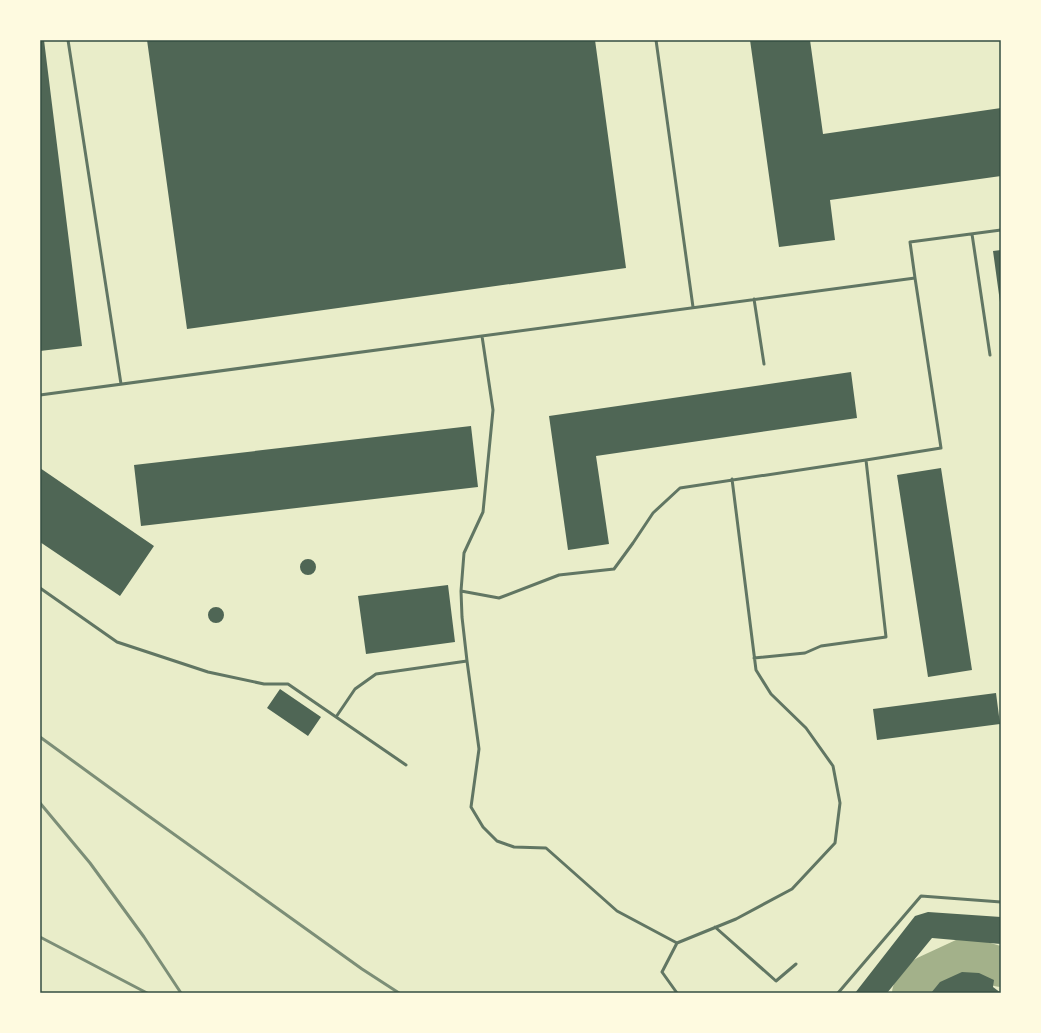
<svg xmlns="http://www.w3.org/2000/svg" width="1041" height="1033" viewBox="0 0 1041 1033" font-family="Roboto,sans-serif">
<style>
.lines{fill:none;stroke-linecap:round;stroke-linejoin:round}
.river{stroke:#a3b18a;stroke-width:40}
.building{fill:#4f6655}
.service{stroke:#617663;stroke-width:3}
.rail{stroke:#7c8e77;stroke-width:3}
.neatline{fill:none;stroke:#344e41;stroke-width:1.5}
</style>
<rect width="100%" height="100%" fill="#e9edc9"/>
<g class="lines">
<path class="river" d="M 912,993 L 926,976 L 967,957 L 1001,967"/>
</g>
<path class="building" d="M 40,40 L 44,40 L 82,346 L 40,351 Z
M 147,40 L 595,40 L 626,268 L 187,329 Z
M 750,40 L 810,40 L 823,134 L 1001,108 L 1001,176 L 830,200 L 835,240 L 779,247 Z
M 1001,250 L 1001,302 L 1000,302 L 993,251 Z
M 851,372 L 857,418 L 596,456 L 609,544 L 568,550 L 549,416 Z
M 471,426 L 478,487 L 141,526 L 134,465 Z
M 40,468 L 154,546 L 120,596 L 40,542 Z
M 941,468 L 972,670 L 928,677 L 897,475 Z
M300 567a8 8 0 1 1 16 0a8 8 0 1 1-16 0Z
M 448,585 L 455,642 L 366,654 L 358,596 Z
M208 615a8 8 0 1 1 16 0a8 8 0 1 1-16 0Z
M 280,689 L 321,717 L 308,736 L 267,708 Z
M 996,693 L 1000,724 L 877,740 L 873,709 Z
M 928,912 L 1001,917 L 1001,944 L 932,938 L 887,993 L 855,993 L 915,916 Z
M 962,972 L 979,973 L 994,980 L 993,987 L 1001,993 L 931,993 L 940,982 Z"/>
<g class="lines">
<path class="service" d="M 68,40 L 121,384
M 656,40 L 693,307
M 972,234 L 990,355
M 915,278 L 910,242 L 1001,230
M 754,299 L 764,364
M 40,395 L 915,278 L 941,448 L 866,460 L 680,488 L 653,513 L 633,543 L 614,569 L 559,575 L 499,598 L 461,591 L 464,553 L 483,512 L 493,410 L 482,336
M 40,588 L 117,642 L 208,672 L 264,684 L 288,684 L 406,765
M 754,658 L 805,653 L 821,646 L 886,637 L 866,460
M 467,661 L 479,749 L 471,807 L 483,827 L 497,841 L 514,847 L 546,848 L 617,911 L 677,943 L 736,919 L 792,889 L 835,843 L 840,803 L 833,766 L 806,728 L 771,694 L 756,670 L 732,479
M 336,717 L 355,689 L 376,674 L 467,661 L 462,617 L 461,591
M 715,927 L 776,981 L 796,964
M 677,993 L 662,972 L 677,943
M 838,993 L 921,896 L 1001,902"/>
<path class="rail" d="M 40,737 L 143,812 L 362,969 L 399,993
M 40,803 L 90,863 L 144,937 L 181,993
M 40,937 L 147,993"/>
</g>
<rect width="1041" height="1033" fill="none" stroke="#fefae0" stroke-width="82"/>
<rect x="41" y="41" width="959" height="951" class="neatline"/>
</svg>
